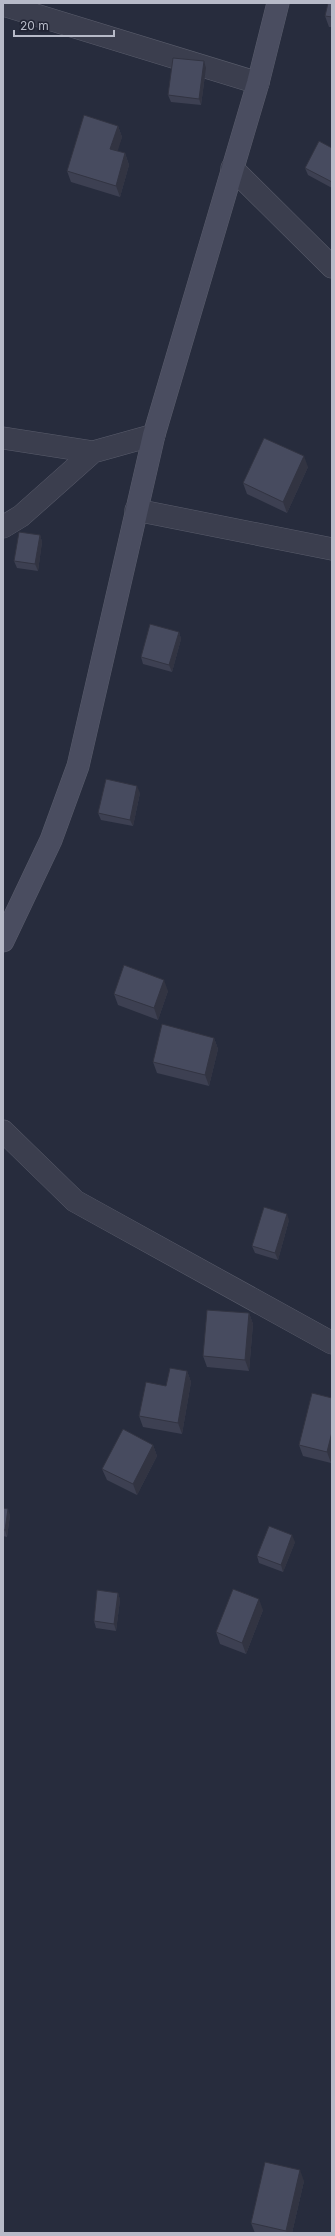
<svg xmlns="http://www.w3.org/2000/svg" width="335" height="2236" viewBox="0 0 335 2236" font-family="Inter,sans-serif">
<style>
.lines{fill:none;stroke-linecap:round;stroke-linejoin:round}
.street-casing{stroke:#595c6b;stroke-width:23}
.secondary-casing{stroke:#595c6b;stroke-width:23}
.street{stroke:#3b3e4e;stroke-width:22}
.secondary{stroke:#4a4d60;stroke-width:22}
.wall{fill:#3d4052}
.shaded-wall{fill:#323442}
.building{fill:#474b5f;stroke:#323442}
</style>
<rect width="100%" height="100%" fill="#272c3d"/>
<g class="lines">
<g class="street-casing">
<path id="street" d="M 3,5 L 258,83
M 232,168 L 332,267
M 3,438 L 93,452 L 154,435
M 136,510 L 332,549
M 3,527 L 21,516 L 93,452
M 3,1131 L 75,1201 L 332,1343"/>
</g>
<g class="secondary-casing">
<path id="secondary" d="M 3,941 L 51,840 L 78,766 L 154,435 L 258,83 L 278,3"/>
</g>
<use href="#street" class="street"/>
<use href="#secondary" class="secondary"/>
</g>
<path class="wall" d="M 332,3 L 332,27 L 329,27 L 325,16 Z
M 206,68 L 201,105 L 171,102 L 168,95 Z
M 118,126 L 122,137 L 117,151 L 125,153 L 129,165 L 120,197 L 71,182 L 67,171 Z
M 332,148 L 332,188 L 308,175 L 305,168 Z
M 308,467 L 287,513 L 247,494 L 243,483 Z
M 40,535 L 42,542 L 38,571 L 17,568 L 14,561 Z
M 179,632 L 181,639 L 172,672 L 143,664 L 141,657 Z
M 140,793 L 133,826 L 101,820 L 98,813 Z
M 168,991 L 158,1020 L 118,1005 L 114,994 Z
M 214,1038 L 218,1049 L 209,1086 L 157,1073 L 153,1062 Z
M 289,1220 L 278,1260 L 255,1253 L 252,1246 Z
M 249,1313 L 253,1324 L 249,1371 L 207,1367 L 203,1356 Z
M 187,1371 L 191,1382 L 182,1434 L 143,1427 L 139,1416 L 166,1386 Z
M 332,1398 L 332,1460 L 331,1463 L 303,1456 L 299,1445 Z
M 153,1445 L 157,1456 L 137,1495 L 107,1480 L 102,1469 Z
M 3,1508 L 10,1515 L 7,1537 L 3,1536 Z
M 295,1542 L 283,1572 L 259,1563 L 257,1556 Z
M 118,1593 L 120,1600 L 116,1631 L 96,1628 L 94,1621 Z
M 263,1610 L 246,1654 L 220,1644 L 216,1632 Z
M 304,2181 L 292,2233 L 255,2233 L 251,2223 Z"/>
<path class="shaded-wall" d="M 204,61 L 206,68 L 201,105 L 199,99 Z
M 118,126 L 122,137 L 115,160 L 110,149 Z
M 125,153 L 129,165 L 120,197 L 116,186 Z
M 304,456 L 308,467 L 287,513 L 283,502 Z
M 40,535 L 42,542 L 38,571 L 35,564 Z
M 179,632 L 181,639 L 172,672 L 169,665 Z
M 137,786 L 140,793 L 133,826 L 130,820 Z
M 164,980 L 168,991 L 158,1020 L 154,1008 Z
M 214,1038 L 218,1049 L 209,1086 L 205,1075 Z
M 287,1214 L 289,1220 L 278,1260 L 275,1253 Z
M 249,1313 L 253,1324 L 249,1371 L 245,1360 Z
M 187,1371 L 191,1382 L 182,1434 L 178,1423 Z
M 332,1432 L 332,1460 L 331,1463 L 327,1452 Z
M 153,1445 L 157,1456 L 137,1495 L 133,1484 Z
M 8,1509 L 10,1515 L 7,1537 L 5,1530 Z
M 292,1535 L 295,1542 L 283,1572 L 281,1565 Z
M 118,1593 L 120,1600 L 116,1631 L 114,1624 Z
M 259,1599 L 263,1610 L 246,1654 L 242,1643 Z
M 300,2170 L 304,2181 L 292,2233 L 287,2233 L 286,2231 Z"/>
<path class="building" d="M 328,3 L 332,3 L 332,17 L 325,16 Z
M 173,58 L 204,61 L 199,99 L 168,95 Z
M 84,115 L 118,126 L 110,149 L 125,153 L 116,186 L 67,171 Z
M 319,141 L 332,148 L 332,182 L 305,168 Z
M 264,438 L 304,456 L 283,502 L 243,483 Z
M 19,532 L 40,535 L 35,564 L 14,561 Z
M 150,624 L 179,632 L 169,665 L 141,657 Z
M 106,779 L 137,786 L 130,820 L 98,813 Z
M 124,965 L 164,980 L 154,1008 L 114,994 Z
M 162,1024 L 214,1038 L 205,1075 L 153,1062 Z
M 264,1207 L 287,1214 L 275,1253 L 252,1246 Z
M 207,1310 L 249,1313 L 245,1360 L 203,1356 Z
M 170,1368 L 187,1371 L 178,1423 L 139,1416 L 146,1382 L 166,1386 Z
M 312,1393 L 332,1398 L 332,1432 L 327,1452 L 299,1445 Z
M 123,1429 L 153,1445 L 133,1484 L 102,1469 Z
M 3,1508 L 8,1509 L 5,1530 L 3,1530 Z
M 269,1526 L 292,1535 L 281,1565 L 257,1556 Z
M 233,1589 L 259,1599 L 242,1643 L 216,1632 Z
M 97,1590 L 118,1593 L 114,1624 L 94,1621 Z
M 265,2162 L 300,2170 L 286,2231 L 251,2223 Z"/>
<rect width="335" height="2236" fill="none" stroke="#b7bac8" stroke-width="8"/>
<path d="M14 30v6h100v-6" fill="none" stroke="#b7bac8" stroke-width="2"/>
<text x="20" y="30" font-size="12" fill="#b7bac8" stroke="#202333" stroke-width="3" paint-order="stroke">20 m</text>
</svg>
